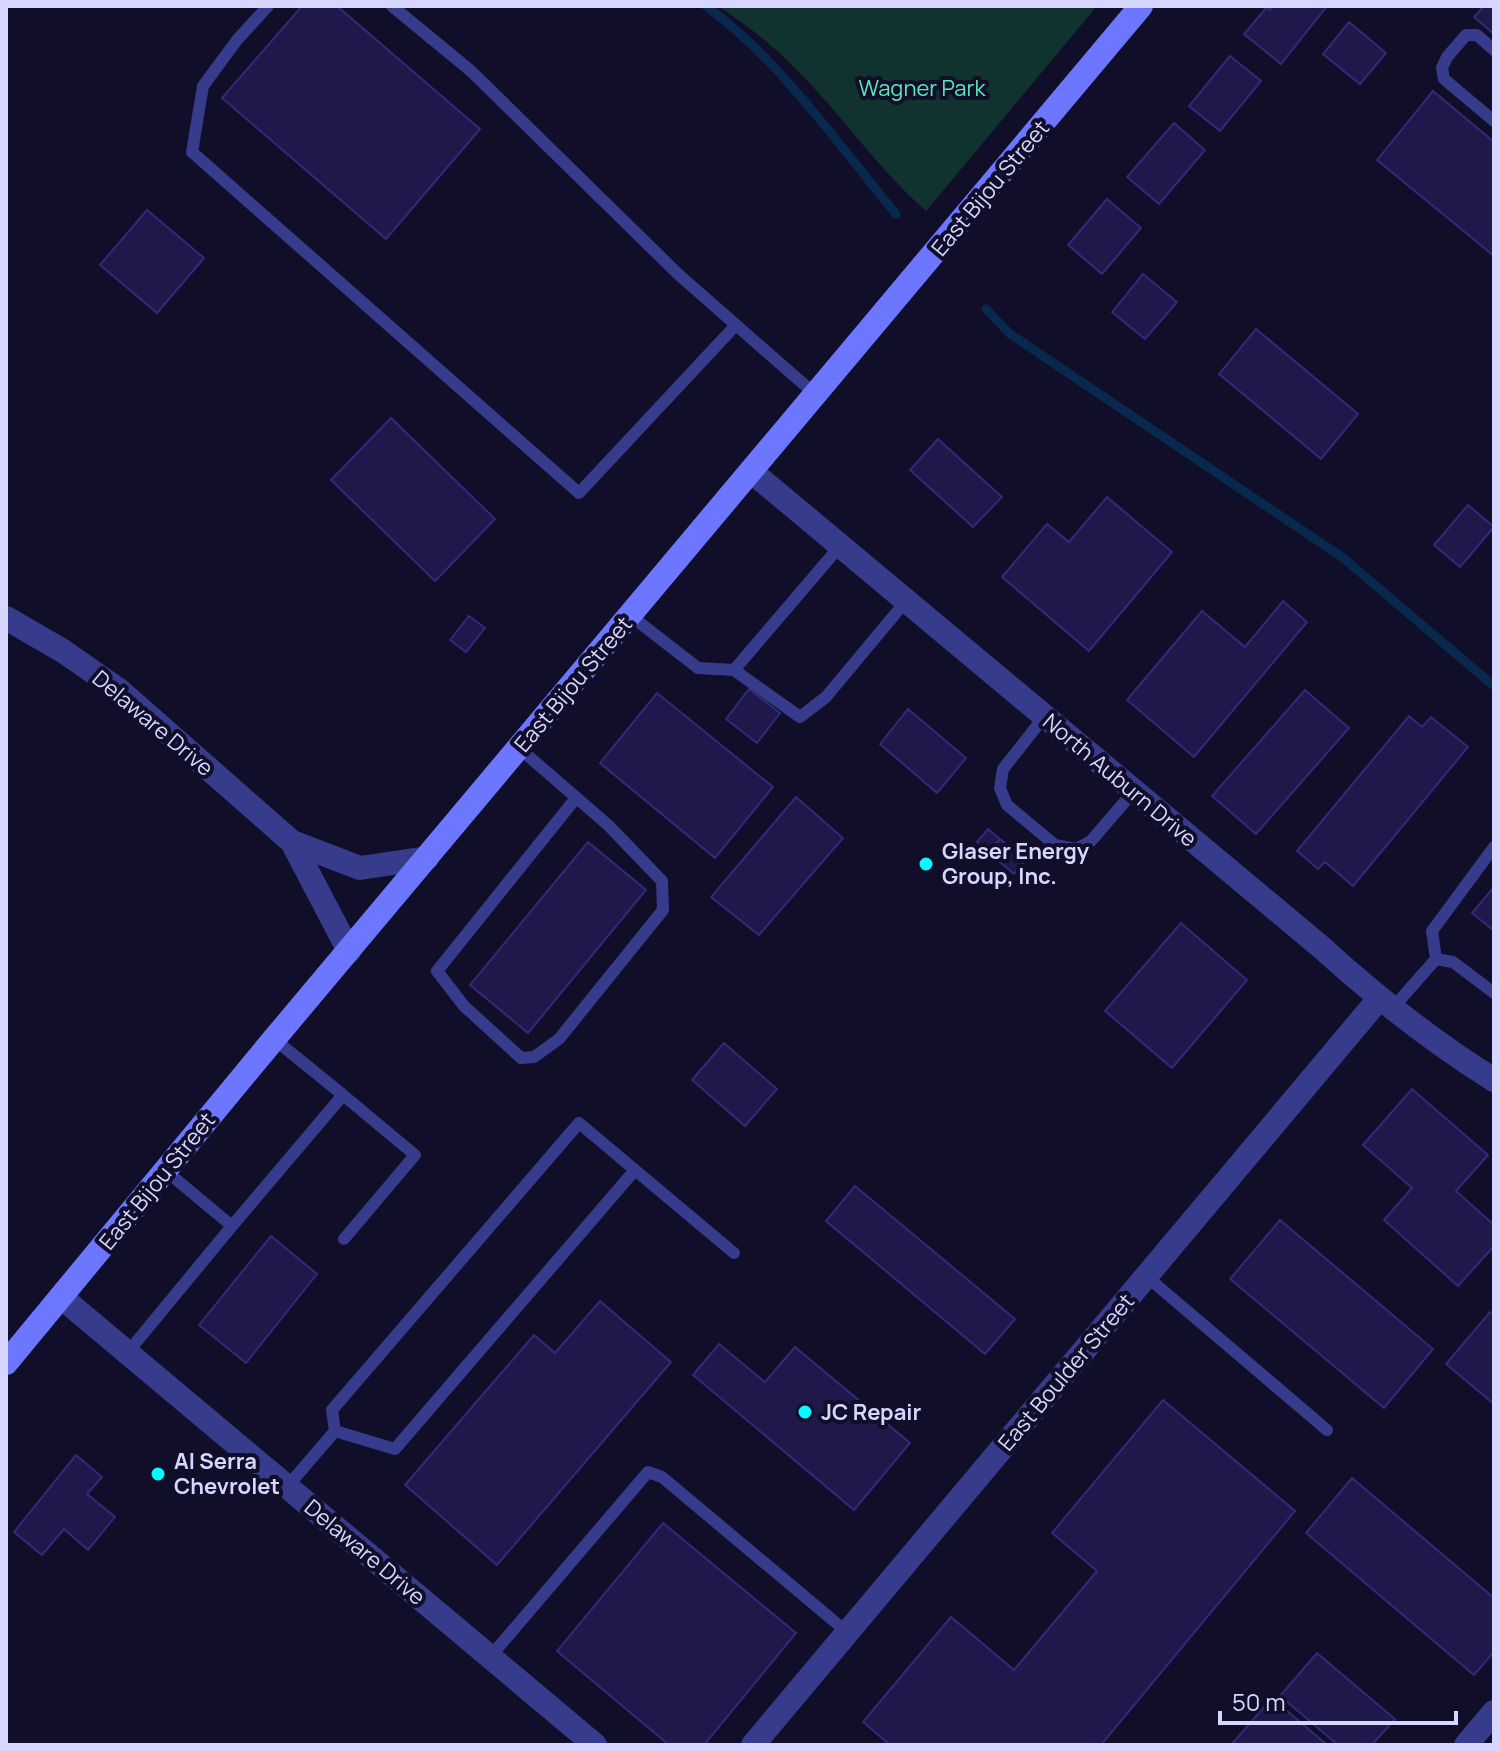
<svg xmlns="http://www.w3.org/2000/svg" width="1500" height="1751" viewBox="0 0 1500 1751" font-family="Manrope,sans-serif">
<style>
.green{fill:#11332f}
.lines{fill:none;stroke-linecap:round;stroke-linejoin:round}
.stream{stroke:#09284d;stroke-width:9}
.building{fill:#1f194b;stroke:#322a79;stroke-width:2}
.lane{stroke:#363b8b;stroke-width:12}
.street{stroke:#363b8b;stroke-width:24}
.secondary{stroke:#6d76ff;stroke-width:24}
.poi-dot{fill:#02fcff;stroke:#100e29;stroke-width:3}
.labels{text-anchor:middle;stroke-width:8;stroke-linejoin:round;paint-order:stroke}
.park-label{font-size:22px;fill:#5ae8b7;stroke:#100e29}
.street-label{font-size:22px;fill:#d7d6ff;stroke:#100e29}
.poi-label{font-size:22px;font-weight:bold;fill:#d7d6ff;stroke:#100e29;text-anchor:start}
</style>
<rect width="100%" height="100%" fill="#100e29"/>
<path class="green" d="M 718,6 L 1097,6 L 926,211 C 876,167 839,111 791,64 C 769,42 744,23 718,6 Z"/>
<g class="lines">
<path class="stream" d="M 706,6 C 781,61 837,143 896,214
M 986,309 L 1010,334 L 1342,557 L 1494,686"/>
</g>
<path class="building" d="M 302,6 L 337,6 L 480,129 L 386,239 L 222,98 Z
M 1273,6 L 1327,6 L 1281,64 L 1244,34 L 1267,7 L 1270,10 Z
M 1484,6 L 1494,6 L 1494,34 L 1474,17 Z
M 1349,22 L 1386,53 L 1360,84 L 1323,54 Z
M 1230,56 L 1261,81 L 1220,131 L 1189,106 Z
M 1433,91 L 1494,142 L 1494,256 L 1377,160 Z
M 1174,123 L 1205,150 L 1159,204 L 1127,177 Z
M 1107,199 L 1141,228 L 1102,274 L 1068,245 Z
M 147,210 L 204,258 L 157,313 L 100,265 Z
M 1143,274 L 1177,302 L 1145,339 L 1112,312 Z
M 1256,329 L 1358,414 L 1321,459 L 1219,374 Z
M 391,418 L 495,519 L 435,581 L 331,480 Z
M 938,439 L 1002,497 L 973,527 L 910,470 Z
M 1107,497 L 1172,552 L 1089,651 L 1002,577 L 1047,524 L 1069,542 Z
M 1468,505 L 1494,527 L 1460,567 L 1434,545 Z
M 1283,601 L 1307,622 L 1194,757 L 1127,700 L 1202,611 L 1245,647 Z
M 469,616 L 485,628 L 466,652 L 450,640 Z
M 749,689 L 780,713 L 757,743 L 726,719 Z
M 1305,690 L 1349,728 L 1256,834 L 1212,796 Z
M 657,693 L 773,787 L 715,858 L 600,763 Z
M 908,709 L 966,758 L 937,793 L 880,744 Z
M 1409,716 L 1422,727 L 1431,717 L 1468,747 L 1353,886 L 1325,862 L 1318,869 L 1297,851 Z
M 796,797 L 843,838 L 759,935 L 711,897 Z
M 988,829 L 1000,839 L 988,852 L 977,842 Z
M 1000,839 L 1026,860 L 1014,874 L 988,852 Z
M 588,842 L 646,890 L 528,1033 L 470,985 Z
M 1494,887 L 1494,931 L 1472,913 Z
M 1181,923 L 1247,980 L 1172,1068 L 1105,1011 Z
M 724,1043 L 777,1089 L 745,1126 L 692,1080 Z
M 1412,1089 L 1488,1155 L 1456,1191 L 1494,1225 L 1494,1246 L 1458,1286 L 1384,1220 L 1412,1188 L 1363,1145 Z
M 855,1186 L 1015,1319 L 985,1354 L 826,1221 Z
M 1280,1220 L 1433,1349 L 1384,1408 L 1230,1279 Z
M 271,1236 L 317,1274 L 246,1363 L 199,1325 Z
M 600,1301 L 671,1362 L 497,1565 L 405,1485 L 534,1335 L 555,1353 Z
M 1490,1312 L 1494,1315 L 1494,1404 L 1446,1364 Z
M 719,1344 L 765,1382 L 795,1347 L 910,1443 L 854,1510 L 693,1375 Z
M 1163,1400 L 1295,1511 L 1101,1745 L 890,1745 L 863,1722 L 951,1617 L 1014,1670 L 1097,1571 L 1052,1533 Z
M 76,1455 L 102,1477 L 87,1494 L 115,1517 L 88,1550 L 64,1529 L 42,1555 L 14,1532 Z
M 1352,1478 L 1494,1598 L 1494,1652 L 1474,1675 L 1306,1533 Z
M 663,1523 L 796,1633 L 704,1745 L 669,1745 L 557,1651 Z
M 1317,1653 L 1395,1719 L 1372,1745 L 1338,1745 L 1280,1696 Z
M 1272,1698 L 1327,1745 L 1231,1745 Z"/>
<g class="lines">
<path class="lane" d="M 268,6 L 237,40 L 203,86 L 192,152 L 579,493 L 735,326
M 392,6 L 471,71 L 678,274 L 816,395
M 1494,50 L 1477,35 L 1466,35 L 1447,57 L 1442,68 L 1444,79 L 1494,121
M 840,546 L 734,670 L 800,717 L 826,697 L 906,601
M 631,616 L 698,668 L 734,670
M 1044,717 L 1003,769 L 1000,788 L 1007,805 L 1055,845 L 1076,849 L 1091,841 L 1134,791
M 519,748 L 608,825 L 662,881 L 663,910 L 559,1039 L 534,1057 L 521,1058 L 464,1006 L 437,971 L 576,798
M 1436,959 L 1432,931 L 1494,847
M 1391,1010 L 1436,959 L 1453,962 L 1494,993
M 343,1095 L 415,1155 L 344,1239
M 635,1170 L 734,1253
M 232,1226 L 343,1095 L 274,1039
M 1146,1276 L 1327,1430
M 128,1352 L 232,1226 L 166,1171
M 287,1487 L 335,1431 L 332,1410 L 579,1123 L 635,1170 L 395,1449 L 335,1431
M 490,1657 L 648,1472 L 662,1477 L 847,1632"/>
<path class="street" d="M 752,472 L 1321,947 C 1377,998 1430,1040 1494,1080
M 6,618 L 63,651 L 119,690 L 292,842 L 360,868 L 427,858
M 292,842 L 349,951
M 61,1297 L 595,1745
M 753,1745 L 1378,1000
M 1466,1745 L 1494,1712"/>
<path class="secondary" d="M 6,1363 L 274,1039 L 1141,6"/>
</g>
<g class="poi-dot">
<circle cx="926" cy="864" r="8"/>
<circle cx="805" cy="1412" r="8"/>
<circle cx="158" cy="1474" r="8"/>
</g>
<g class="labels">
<g class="park-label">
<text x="922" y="96">Wagner Park</text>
</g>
<g class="street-label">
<text transform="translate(990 188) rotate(-50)" y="8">East Bijou Street</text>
<text transform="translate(573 684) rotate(-50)" y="8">East Bijou Street</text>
<text transform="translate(153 723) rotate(40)" y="8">Delaware Drive</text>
<text transform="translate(1120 780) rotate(40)" y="8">North Auburn Drive</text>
<text transform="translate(157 1181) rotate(-51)" y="8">East Bijou Street</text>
<text transform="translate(1066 1372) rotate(-50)" y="8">East Boulder Street</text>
<text transform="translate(365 1552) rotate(40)" y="8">Delaware Drive</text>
</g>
<g class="poi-label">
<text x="942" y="859">Glaser Energy<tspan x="942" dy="25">Group, Inc.</tspan></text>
<text x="821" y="1420">JC Repair</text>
<text x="174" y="1469">Al Serra<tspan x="174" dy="25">Chevrolet</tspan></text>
</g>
</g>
<rect width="1500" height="1751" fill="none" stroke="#d7d6ff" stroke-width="16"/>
<path d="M1220 1711v12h236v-12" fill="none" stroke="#d7d6ff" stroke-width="4"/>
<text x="1232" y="1711" font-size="24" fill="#d7d6ff" stroke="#100e29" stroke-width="6" paint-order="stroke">50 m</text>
</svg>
